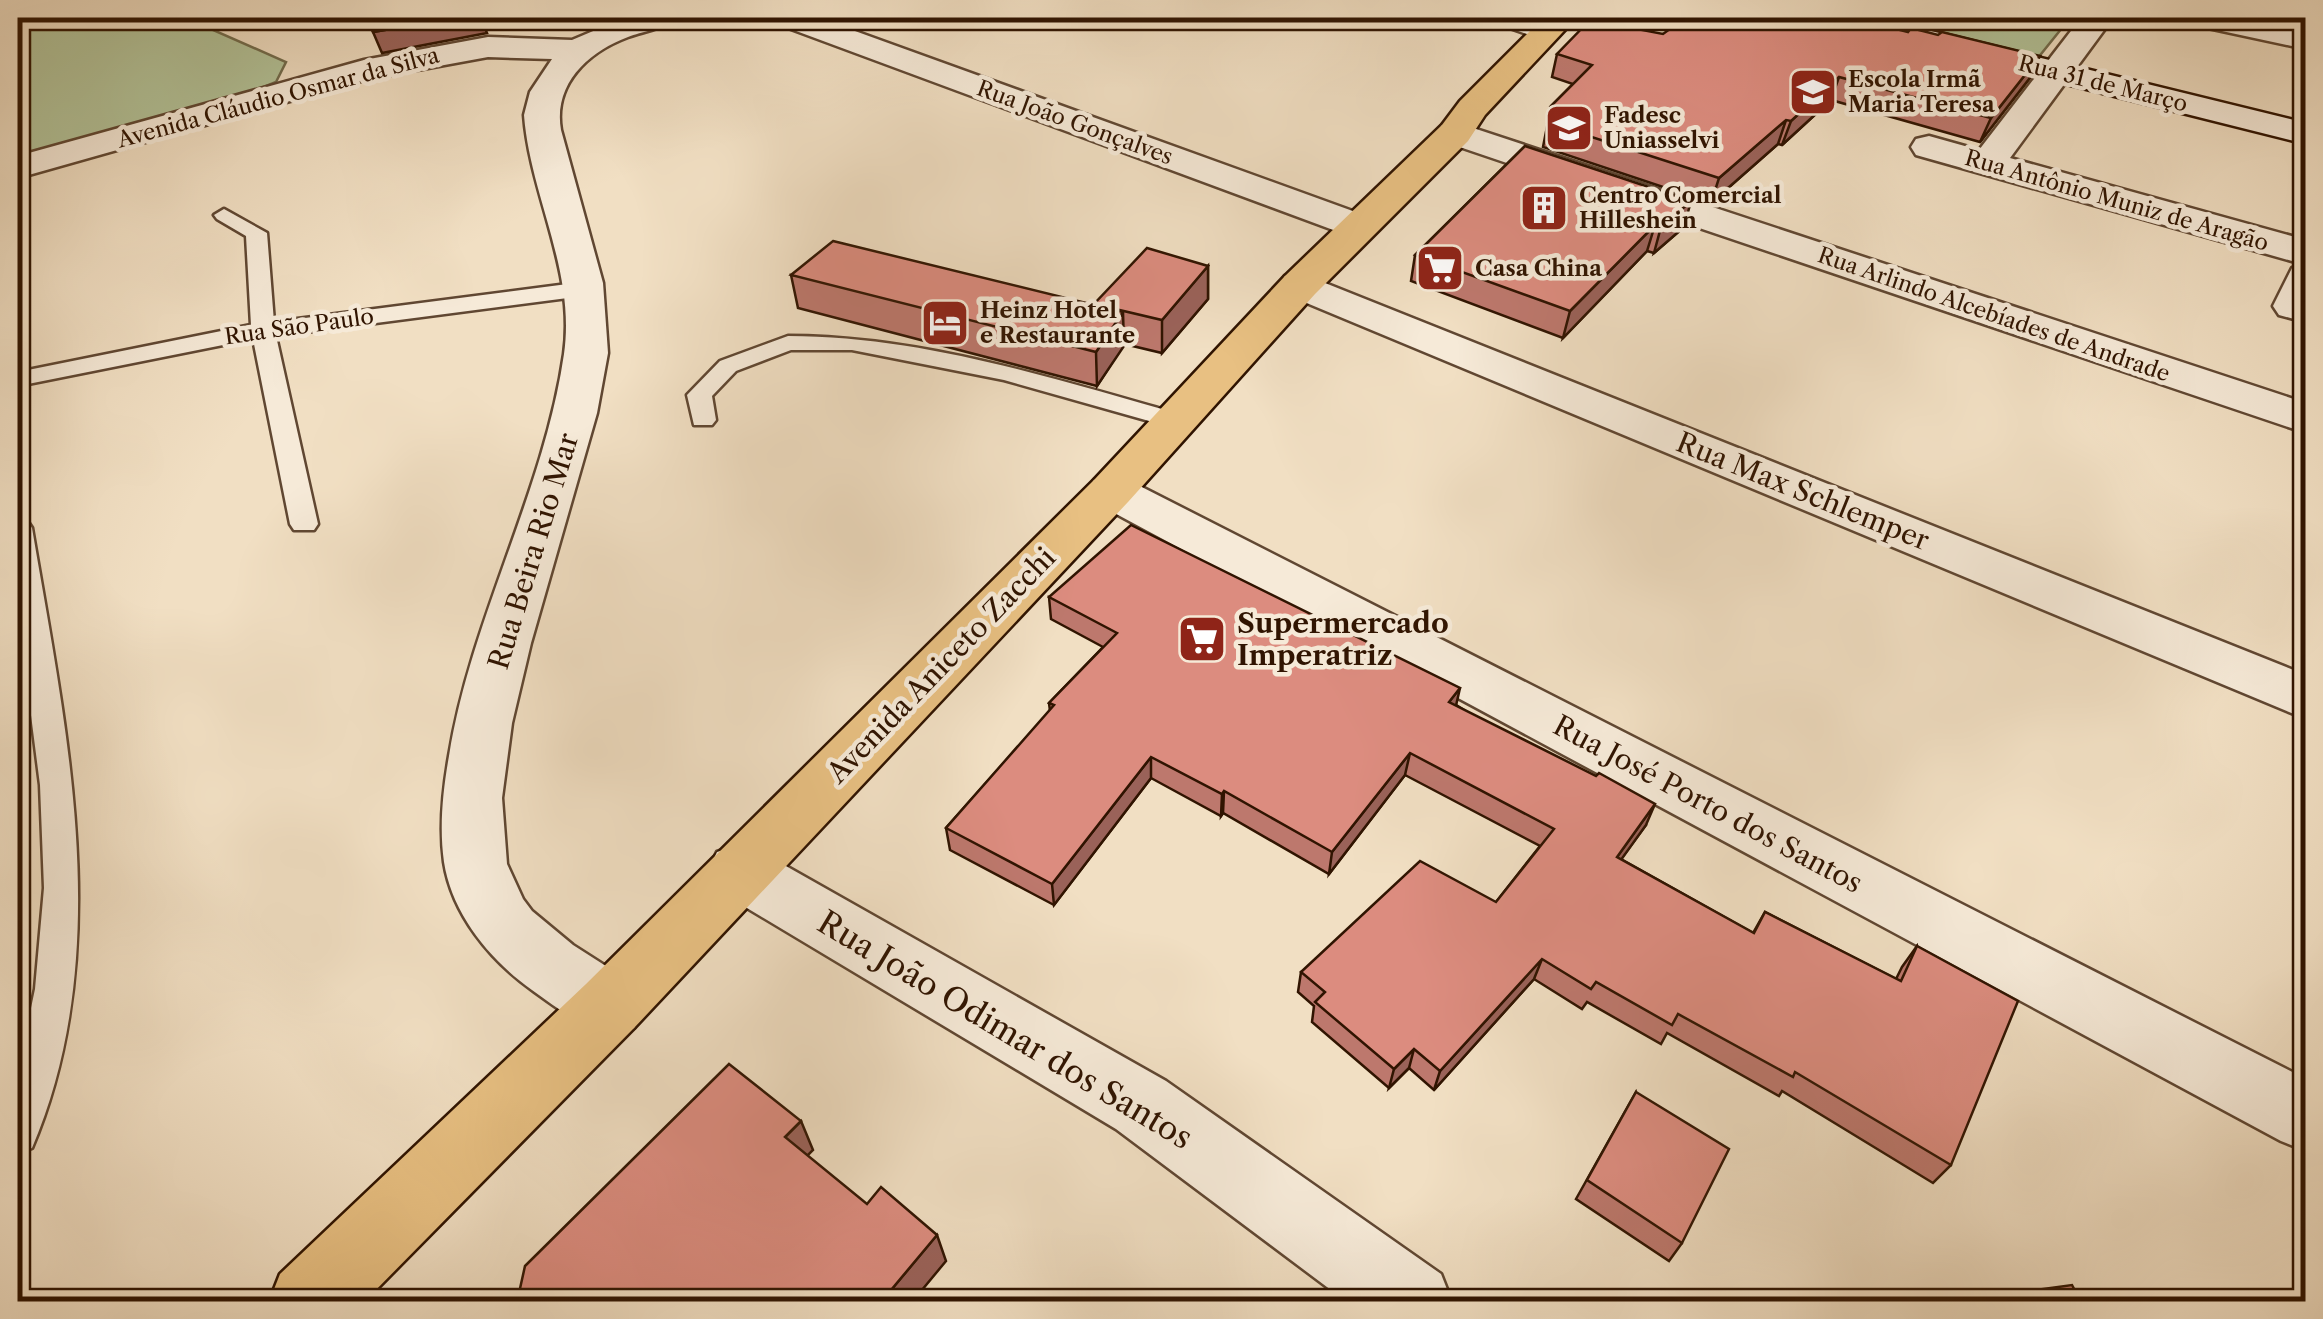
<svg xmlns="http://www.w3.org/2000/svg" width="2323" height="1319" viewBox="0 0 2323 1319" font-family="'Libre Caslon Text',serif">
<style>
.green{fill:#b3c399;stroke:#726c4d;stroke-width:2.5}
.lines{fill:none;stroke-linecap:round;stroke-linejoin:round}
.lane-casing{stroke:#604732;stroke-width:5}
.street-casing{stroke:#604732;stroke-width:5}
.secondary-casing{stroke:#301401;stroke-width:5}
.primary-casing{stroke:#301401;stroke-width:5}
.lane{fill:#f6ead8;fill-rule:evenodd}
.street{fill:#f6ead8;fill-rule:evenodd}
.secondary{fill:#f6ead8;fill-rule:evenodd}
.primary{fill:#e8c082;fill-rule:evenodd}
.wall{fill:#bd786d;stroke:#301401;stroke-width:2.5}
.shaded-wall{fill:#9a6259;stroke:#301401;stroke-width:2.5}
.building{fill:#dc8c7f;stroke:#301401;stroke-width:2.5}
.labels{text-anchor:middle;stroke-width:9;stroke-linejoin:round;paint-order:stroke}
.far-poi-label{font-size:22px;font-weight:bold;fill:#301401;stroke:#f6ead8;text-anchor:start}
.far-street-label{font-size:22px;fill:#301401;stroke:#f6ead8}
.street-label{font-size:28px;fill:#301401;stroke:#f6ead8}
.poi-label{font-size:28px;font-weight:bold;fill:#301401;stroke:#f6ead8;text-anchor:start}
.near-street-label{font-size:32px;fill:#301401;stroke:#f6ead8}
</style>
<rect width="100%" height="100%" fill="#f1dfc3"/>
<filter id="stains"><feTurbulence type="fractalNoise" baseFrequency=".002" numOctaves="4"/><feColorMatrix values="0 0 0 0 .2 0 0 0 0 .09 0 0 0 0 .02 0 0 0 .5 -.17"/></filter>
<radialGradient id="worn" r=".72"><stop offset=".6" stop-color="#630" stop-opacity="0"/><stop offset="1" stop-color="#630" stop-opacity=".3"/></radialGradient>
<path class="green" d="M 18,18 L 186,18 L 286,62 L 276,82 L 251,92 L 18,156 Z
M 1870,18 L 2070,18 L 2037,59 Z"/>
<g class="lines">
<g class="lane-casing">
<path id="lane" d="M 1481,18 L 1505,18 L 1553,35 L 1544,40 Z
M 224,209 L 267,233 L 274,322 L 583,282 L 594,289 L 583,296 L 276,336 L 318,524 L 314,530 L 294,530 L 290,524 L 253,339 L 18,386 L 18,372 L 251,325 L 246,236 L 217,219 L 214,215 Z
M 788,336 C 923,336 1054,379 1183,415 L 1187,420 L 1174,428 L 1004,380 L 852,350 L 791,350 L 736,371 L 712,396 L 716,420 L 712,425 L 694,425 L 687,395 L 720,361 Z
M 18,519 L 28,522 L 32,528 C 66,730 116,951 32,1148 L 18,1153 L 18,1070 L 35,989 L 44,888 L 40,785 L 18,614 Z"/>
</g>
<g class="street-casing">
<path id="street" d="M 624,18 L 670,18 C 661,31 642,31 628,37 C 588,52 553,84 561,130 L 603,283 L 608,353 L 597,413 L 531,643 L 512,723 L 502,798 L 507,864 L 523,899 L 532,911 L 573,945 L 634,984 L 644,1006 L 634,1028 L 610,1037 C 581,1026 557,1008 532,990 C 490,960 452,914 444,862 C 439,827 443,790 449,756 C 471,618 544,492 564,354 C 576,271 530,195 524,115 L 530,92 L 552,59 L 488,57 L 368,79 L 18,178 L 18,156 L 364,60 L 488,37 L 572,40 Z
M 775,18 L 819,18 L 1372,218 L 1377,226 L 1372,234 L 1358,238 L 1344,234 L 780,25 Z
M 2081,18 L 2113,18 L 2010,158 L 2306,240 L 2306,265 L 1916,155 L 1911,147 L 1916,139 L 1929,136 L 1979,150 Z
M 2189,18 L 2246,18 L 2306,30 L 2306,49 L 2194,25 Z
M 1455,122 L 2306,403 L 2306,433 L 1442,141 L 1437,133 L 1442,125 Z
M 2306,265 L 2306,316 L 2294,319 L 2279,315 L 2273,306 L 2292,268 Z
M 1300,273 L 2306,675 L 2306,719 L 1285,294 L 1279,285 L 1285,276 Z
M 1111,475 L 1128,480 L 2306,1079 L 2306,1151 L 2281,1141 L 1094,502 L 1087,491 L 1094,480 Z
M 739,845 L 761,852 L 1166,1081 L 1441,1274 L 1452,1302 L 1347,1302 L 1116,1129 L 717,890 L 708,871 L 717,852 Z"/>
</g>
<g class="secondary-casing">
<path id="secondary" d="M 1826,18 L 1878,18 L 2306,123 L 2306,144 L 1831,25 Z"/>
</g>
<g class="primary-casing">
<path id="primary" d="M 1543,18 L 1576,18 L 1485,115 L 1468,141 L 1315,294 L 1128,502 L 634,1028 L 364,1302 L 269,1302 L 280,1274 L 586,984 L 1094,480 L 1285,276 L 1442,125 L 1460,101 Z"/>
</g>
<use href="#lane" class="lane"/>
<use href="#street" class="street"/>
<use href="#secondary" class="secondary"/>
<use href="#primary" class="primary"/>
</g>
<path class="wall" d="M 1663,34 L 2029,79 L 1980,142 L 1831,100 L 1782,145 L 1778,144 L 1711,203 L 1543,147 L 1551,106 L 1573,84 L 1552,77 L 1557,54 Z
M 1525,146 L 1684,227 L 1654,253 L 1647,251 L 1563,338 L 1411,281 L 1415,255 Z
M 1208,266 L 1208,299 L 1162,353 L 1124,344 L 1097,386 L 798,308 L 791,275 L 1094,305 Z
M 1049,597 L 1456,705 L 1646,825 L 1621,859 L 1753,933 L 1765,912 L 1896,979 L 1902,967 L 1917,946 L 1951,1165 L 1933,1183 L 1782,1091 L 1779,1096 L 1667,1033 L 1661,1044 L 1587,1002 L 1582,1009 L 1534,979 L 1434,1090 L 1409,1068 L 1389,1088 L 1312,1022 L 1314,1006 L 1298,992 L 1301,972 L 1496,902 L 1540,846 L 1405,775 L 1329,874 L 1223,813 L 1221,816 L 1151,778 L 1054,905 L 950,850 L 946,828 L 1050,711 L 1049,703 L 1103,647 L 1051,619 Z
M 1636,1092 L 1682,1243 L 1669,1261 L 1576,1199 Z"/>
<path class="shaded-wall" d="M 454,18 L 481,18 L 487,33 L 382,53 L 373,32 Z
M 2040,56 L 2029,79 L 1980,142 L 1991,118 Z
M 1839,77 L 1831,100 L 1782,145 L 1791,121 Z
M 1786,120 L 1778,144 L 1711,203 L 1719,178 Z
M 1691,201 L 1684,227 L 1654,253 L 1661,227 Z
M 1655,225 L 1647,251 L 1563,338 L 1570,311 Z
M 1208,266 L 1208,299 L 1162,353 L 1162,320 Z
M 1123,312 L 1124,346 L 1097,386 L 1096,352 Z
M 1460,688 L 1455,710 L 1449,702 Z
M 1410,753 L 1405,775 L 1329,874 L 1332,852 Z
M 1151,757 L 1151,778 L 1054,905 L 1052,884 Z
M 1224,791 L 1223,813 L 1221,816 L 1222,794 Z
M 1655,804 L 1646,825 L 1608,878 L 1617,857 Z
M 1542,959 L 1534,979 L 1434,1090 L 1440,1071 Z
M 1414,1049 L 1409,1068 L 1389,1088 L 1394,1069 Z
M 801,1121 L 813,1150 L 798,1165 L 785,1137 Z
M 937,1235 L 946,1261 L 912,1302 L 881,1302 Z"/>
<path class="building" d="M 368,18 L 454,18 L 373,32 Z
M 1685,18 L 1854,18 L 1908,32 L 1911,28 L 1938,35 L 1942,32 L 2040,56 L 1991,118 L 1839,77 L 1791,121 L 1786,120 L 1719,178 L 1548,123 L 1562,109 L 1551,106 L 1592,65 L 1557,54 L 1590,20 L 1663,34 Z
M 1525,146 L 1691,201 L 1661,227 L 1655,225 L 1570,311 L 1415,255 Z
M 833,241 L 1123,312 L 1096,352 L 791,275 Z
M 1147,248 L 1208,266 L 1162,320 L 1094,304 Z
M 1131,525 L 1460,688 L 1449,702 L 1596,776 L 1599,773 L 1655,804 L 1617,857 L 1754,933 L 1765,912 L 1901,981 L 1917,946 L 2018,1001 L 1951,1165 L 1795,1072 L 1793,1077 L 1678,1014 L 1672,1025 L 1596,982 L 1591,989 L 1542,959 L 1440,1071 L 1414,1049 L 1394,1069 L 1315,1002 L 1325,992 L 1301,972 L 1420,861 L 1496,902 L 1554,829 L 1410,753 L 1332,852 L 1224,791 L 1222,794 L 1151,757 L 1052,884 L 946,828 L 1054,705 L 1049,703 L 1117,633 L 1049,597 Z
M 729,1064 L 801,1121 L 785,1137 L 867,1204 L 881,1187 L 937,1235 L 881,1302 L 517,1302 L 525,1266 Z
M 1636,1092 L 1729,1149 L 1682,1243 L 1587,1180 Z
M 2072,1285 L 2081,1302 L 1951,1302 Z"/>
<defs>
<g id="school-square" transform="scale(2.5)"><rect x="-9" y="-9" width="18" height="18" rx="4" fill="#8f2418" stroke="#f6ead8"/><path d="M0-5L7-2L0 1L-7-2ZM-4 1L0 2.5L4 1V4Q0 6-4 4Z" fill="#fff"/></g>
<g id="university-square" transform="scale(2.5)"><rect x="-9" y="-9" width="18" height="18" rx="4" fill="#8f2418" stroke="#f6ead8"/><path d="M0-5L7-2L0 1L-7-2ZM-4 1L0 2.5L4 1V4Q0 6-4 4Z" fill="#fff"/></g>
<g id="building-square" transform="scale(2.5)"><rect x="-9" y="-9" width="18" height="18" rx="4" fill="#8f2418" stroke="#f6ead8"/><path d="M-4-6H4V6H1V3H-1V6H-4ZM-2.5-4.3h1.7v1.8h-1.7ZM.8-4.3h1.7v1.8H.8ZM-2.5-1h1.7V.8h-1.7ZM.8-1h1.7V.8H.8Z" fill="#fff"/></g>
<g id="supermarket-square" transform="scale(2.5)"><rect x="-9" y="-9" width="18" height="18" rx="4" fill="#8f2418" stroke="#f6ead8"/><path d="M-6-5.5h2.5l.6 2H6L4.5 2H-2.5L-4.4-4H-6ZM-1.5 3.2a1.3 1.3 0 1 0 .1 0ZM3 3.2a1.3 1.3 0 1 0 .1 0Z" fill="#fff"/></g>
<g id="hotel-square" transform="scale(2.5)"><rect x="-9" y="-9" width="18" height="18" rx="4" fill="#8f2418" stroke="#f6ead8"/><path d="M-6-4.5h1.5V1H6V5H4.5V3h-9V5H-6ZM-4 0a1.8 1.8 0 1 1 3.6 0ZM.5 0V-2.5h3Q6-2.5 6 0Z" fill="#fff"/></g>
</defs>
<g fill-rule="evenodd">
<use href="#school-square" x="1813" y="92"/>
<use href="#university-square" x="1569" y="128"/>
<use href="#building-square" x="1544" y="208"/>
<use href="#supermarket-square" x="1440" y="268"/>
<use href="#hotel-square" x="945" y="323"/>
<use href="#supermarket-square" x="1202" y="639"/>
</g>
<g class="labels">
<g class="far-poi-label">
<text x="1848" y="87">Escola Irmã<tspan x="1848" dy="25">Maria Teresa</tspan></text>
<text x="1604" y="123">Fadesc<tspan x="1604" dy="25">Uniasselvi</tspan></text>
<text x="1579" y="203">Centro Comercial<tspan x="1579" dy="25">Hilleshein</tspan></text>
<text x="1475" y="276">Casa China</text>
<text x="980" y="318">Heinz Hotel<tspan x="980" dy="25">e Restaurante</tspan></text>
</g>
<g class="far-street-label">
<text transform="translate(2103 83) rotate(14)" y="8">Rua 31 de Março</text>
<text transform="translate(278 97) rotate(-15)" y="8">Avenida Cláudio Osmar da Silva</text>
<text transform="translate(1075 122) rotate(20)" y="8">Rua João Gonçalves</text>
<text transform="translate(2117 200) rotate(16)" y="8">Rua Antônio Muniz de Aragão</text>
<text transform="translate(1994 314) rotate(19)" y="8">Rua Arlindo Alcebíades de Andrade</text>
<text transform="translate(299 326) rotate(-8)" y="8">Rua São Paulo</text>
</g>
<g class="street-label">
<text transform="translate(1803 491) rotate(22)" y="10">Rua Max Schlemper</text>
<text transform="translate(533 551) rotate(-73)" y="10">Rua Beira Rio Mar</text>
<text transform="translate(941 665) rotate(-46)" y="10">Avenida Aniceto Zacchi</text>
<text transform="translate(1708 804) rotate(28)" y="10">Rua José Porto dos Santos</text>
</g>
<g class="poi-label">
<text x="1237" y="633">Supermercado<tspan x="1237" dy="32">Imperatriz</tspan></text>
</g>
<g class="near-street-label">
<text transform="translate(1005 1030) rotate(31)" y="11">Rua João Odimar dos Santos</text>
</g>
</g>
<rect width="2323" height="1319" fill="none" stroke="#f1dfc3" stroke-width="60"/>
<rect x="20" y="20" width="2283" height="1279" fill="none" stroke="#301401" stroke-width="5"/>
<rect x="30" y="30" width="2263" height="1259" fill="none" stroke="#301401" stroke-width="2.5"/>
<rect width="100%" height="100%" filter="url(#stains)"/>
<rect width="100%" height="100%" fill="url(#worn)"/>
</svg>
